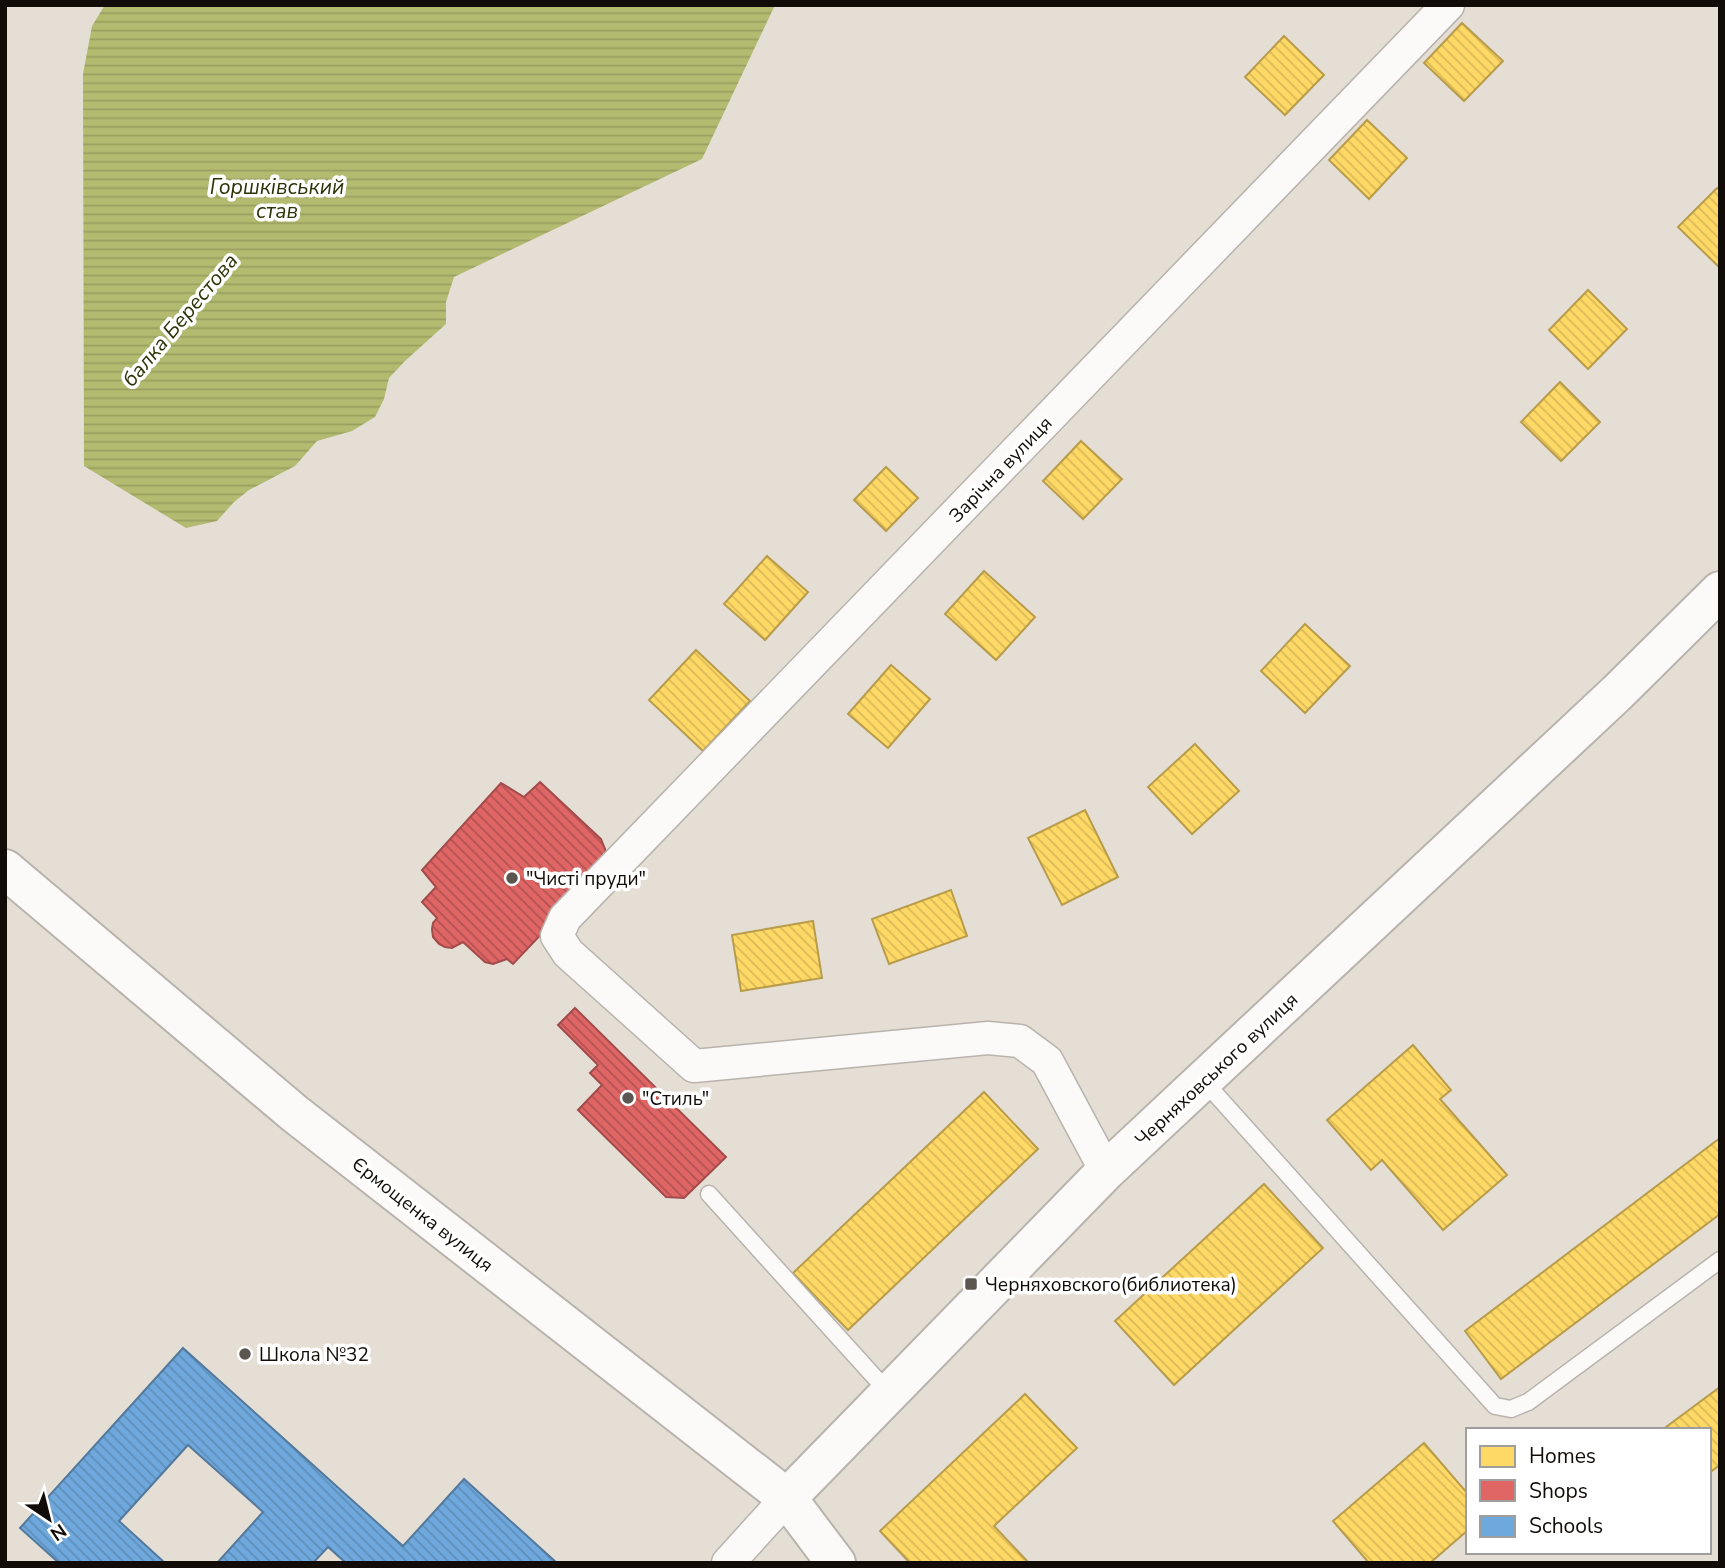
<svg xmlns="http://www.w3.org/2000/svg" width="1725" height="1568" viewBox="0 0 1725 1568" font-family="'Nunito Sans',sans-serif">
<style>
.water{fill:url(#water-rules)}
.homes{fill:url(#homes-back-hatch);stroke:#b89c4a;stroke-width:2}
.shops{fill:url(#shops-back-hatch);stroke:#a24b4a;stroke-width:2}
.schools{fill:url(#schools-back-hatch);stroke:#53799c;stroke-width:2}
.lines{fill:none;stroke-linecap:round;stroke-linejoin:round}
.service-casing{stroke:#b8b3ac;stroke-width:19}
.minor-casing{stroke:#b8b3ac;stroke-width:35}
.tertiary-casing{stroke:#b8b3ac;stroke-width:42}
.service{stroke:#fbfaf9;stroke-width:16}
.minor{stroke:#fbfaf9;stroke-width:32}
.tertiary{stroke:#fbfaf9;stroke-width:38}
.poi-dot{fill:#5b564f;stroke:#fff;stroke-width:2.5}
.labels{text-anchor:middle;stroke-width:7;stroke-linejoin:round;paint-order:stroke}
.street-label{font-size:19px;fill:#110c07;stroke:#fff}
.poi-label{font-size:19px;fill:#110c07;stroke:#fff;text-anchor:start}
.water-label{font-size:21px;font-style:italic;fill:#2d3307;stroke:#fff}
</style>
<defs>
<pattern id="water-rules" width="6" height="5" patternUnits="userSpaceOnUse" patternTransform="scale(1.75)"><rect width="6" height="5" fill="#b3bb71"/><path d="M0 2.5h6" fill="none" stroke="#99a060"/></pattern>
<pattern id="homes-back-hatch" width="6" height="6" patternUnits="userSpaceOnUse" patternTransform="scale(1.75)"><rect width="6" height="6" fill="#ffd966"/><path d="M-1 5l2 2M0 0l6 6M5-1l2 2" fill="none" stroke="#dab957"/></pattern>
<pattern id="shops-back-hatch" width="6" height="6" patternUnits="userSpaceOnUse" patternTransform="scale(1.75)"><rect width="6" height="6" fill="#e06666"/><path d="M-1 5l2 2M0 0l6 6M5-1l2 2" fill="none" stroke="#b45252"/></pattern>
<pattern id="schools-back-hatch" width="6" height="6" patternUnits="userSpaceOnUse" patternTransform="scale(1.75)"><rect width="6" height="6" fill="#6fa8dc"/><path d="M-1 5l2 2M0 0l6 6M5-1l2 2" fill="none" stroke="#5f8fbb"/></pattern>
</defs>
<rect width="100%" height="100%" fill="#e5ded5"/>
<path class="water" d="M 105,5 L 775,5 L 702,159 L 454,277 L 446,302 L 446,324 L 405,361 L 389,378 L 384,399 L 375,417 L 352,431 L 317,441 L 295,466 L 249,490 L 234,502 L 217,521 L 186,528 L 84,466 L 83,74 L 92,26 Z"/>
<path class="homes" d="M 1462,23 L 1503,61 L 1464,101 L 1424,63 Z
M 1284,36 L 1324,75 L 1285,115 L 1245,77 Z
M 1367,120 L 1407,158 L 1369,199 L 1329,160 Z
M 1717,188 L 1720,190 L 1720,264 L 1718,266 L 1678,227 Z
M 1588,290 L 1627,329 L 1588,369 L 1549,330 Z
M 1560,382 L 1600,422 L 1561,461 L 1521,422 Z
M 1081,441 L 1122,479 L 1083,519 L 1043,481 Z
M 886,467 L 918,498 L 886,531 L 854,500 Z
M 767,556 L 808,592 L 765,640 L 724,604 Z
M 984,571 L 1035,617 L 996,660 L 945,614 Z
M 1305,624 L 1350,666 L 1305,713 L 1261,671 Z
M 696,650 L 750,701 L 703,751 L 649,700 Z
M 891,665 L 930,699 L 888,748 L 848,714 Z
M 1195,744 L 1239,791 L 1192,834 L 1148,787 Z
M 1085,810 L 1118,877 L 1062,905 L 1028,838 Z
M 951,890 L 967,936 L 889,964 L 872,919 Z
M 813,921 L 822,978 L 741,991 L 732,935 Z
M 1413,1045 L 1451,1090 L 1440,1099 L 1507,1175 L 1443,1230 L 1382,1160 L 1371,1170 L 1327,1120 Z
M 984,1092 L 1038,1149 L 848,1330 L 793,1273 Z
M 1720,1138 L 1720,1214 L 1501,1379 L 1465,1331 Z
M 1264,1184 L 1323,1248 L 1174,1385 L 1115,1321 Z
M 1720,1387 L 1720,1465 L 1709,1473 L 1709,1430 L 1662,1430 Z
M 1025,1394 L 1077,1448 L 994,1526 L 1029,1563 L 910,1563 L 880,1531 Z
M 1424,1443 L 1468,1494 L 1468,1530 L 1430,1563 L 1369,1563 L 1333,1521 Z"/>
<path class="shops" d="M 540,782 L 601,839 L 605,849 L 607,858 L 604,868 L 513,964 L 507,959 L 493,964 L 485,962 L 463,942 L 452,948 L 445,947 L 439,944 L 433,937 L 432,929 L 433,923 L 437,918 L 422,902 L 436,887 L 422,870 L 501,783 L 524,797 Z
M 575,1008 L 726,1157 L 684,1198 L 666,1197 L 578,1110 L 602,1085 L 590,1073 L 598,1065 L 558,1025 Z"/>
<path class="schools" d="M 183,1348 L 403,1546 L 464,1479 L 557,1563 L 346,1563 L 328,1547 L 313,1563 L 217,1563 L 263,1512 L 188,1445 L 119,1521 L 165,1563 L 59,1563 L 20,1528 Z"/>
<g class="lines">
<g class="service-casing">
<path id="service" d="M 1203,1080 L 1495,1406 L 1511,1409 L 1528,1402 L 1720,1260
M 709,1194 L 889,1393"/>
</g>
<g class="minor-casing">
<path id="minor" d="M 1106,1171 L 1047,1061 L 1020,1041 L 988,1038 L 694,1066 L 568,953 L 557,936 L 565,918 L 1448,5
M 728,1563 L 787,1498"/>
</g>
<g class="tertiary-casing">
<path id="tertiary" d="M 5,869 L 294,1113 L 787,1498 L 836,1563
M 787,1498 L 1106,1171 L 1617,693 L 1720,591"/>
</g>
<use href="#service" class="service"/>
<use href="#minor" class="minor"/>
<use href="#tertiary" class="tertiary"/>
</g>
<g class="poi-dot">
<circle cx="512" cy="878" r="7"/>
<circle cx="628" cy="1098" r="7"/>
<rect x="964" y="1277" width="14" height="14" rx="3.5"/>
<circle cx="245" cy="1354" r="7"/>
</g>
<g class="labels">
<g class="street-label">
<text transform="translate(1000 469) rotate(-46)" y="7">Зарічна вулиця</text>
<text transform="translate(1216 1069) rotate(-43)" y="7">Черняховського вулиця</text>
<text transform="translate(423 1214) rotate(38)" y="7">Єрмощенка вулиця</text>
</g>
<g class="poi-label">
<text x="526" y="885">"Чисті пруди"</text>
<text x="642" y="1105">"Стиль"</text>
<text x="985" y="1291">Черняховского(библиотека)</text>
<text x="259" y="1361">Школа №32</text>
</g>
<g class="water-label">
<text x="277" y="194">Горшківський<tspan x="277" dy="24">став</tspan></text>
<text transform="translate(180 320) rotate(-50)" y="7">балка Берестова</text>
</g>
</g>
<rect width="1725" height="1568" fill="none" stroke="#110c07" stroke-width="14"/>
<rect x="1466" y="1428" width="245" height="126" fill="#ffffff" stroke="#a09e9c" stroke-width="2"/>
<rect x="1480" y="1446" width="35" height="21" fill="#ffd966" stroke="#a09e9c" stroke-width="2"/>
<text x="1529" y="1463" font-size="21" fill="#110c07">Homes</text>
<rect x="1480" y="1480" width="35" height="21" fill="#e06666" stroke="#a09e9c" stroke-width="2"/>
<text x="1529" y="1498" font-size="21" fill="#110c07">Shops</text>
<rect x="1480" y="1516" width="35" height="21" fill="#6fa8dc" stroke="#a09e9c" stroke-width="2"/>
<text x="1529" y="1533" font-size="21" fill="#110c07">Schools</text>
<g transform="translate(49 1519) rotate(145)" stroke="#ffffff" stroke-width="5" paint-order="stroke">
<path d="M0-5L12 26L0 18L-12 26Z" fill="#110c07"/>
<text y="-10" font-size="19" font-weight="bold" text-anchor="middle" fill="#110c07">N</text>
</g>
</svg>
